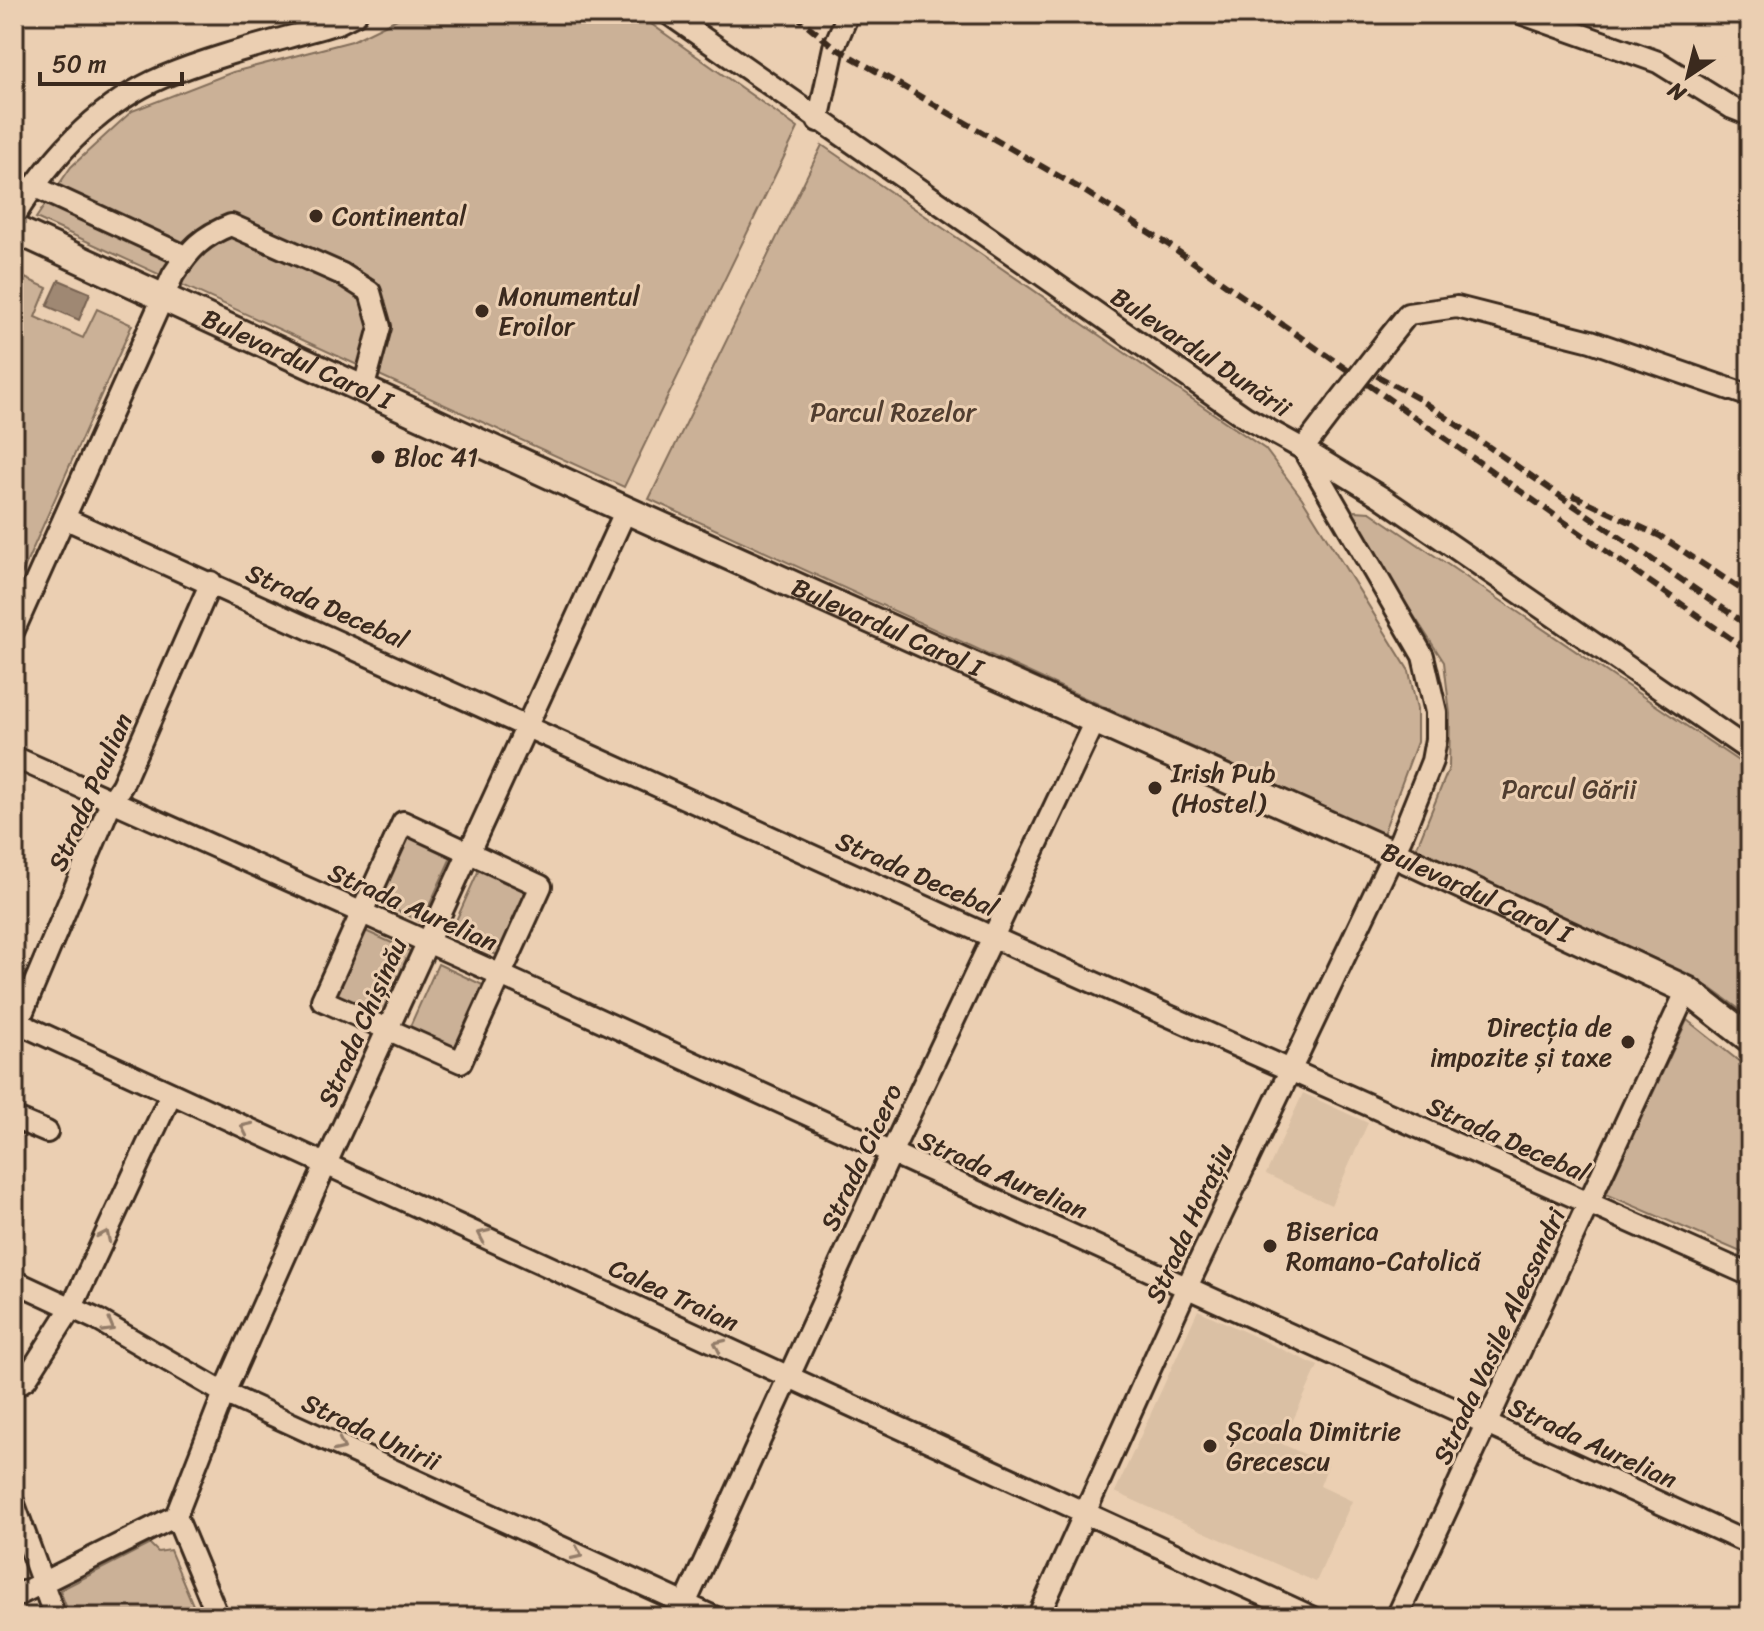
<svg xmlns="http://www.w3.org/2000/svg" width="1764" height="1631" viewBox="0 0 1764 1631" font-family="Sriracha,sans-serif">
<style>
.built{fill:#dac0a4}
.green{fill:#cbb197;stroke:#836e5a;stroke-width:2}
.water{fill:#9f8873;stroke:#776251;stroke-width:2}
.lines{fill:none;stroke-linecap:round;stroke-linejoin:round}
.minor-casing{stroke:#3b2a1e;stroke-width:26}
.major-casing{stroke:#3b2a1e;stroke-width:32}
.minor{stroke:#ebcfb2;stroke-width:20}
.major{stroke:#ebcfb2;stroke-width:26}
.rail{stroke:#3b2a1e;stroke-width:6;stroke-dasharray:12 6;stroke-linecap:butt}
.minor-bridge-casing{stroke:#3b2a1e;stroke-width:26;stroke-linecap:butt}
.minor-bridge{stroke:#ebcfb2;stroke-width:20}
.oneway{stroke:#937c68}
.poi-dot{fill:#3b2a1e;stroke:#ebcfb2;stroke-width:3}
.labels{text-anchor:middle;stroke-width:6;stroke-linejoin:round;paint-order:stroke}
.poi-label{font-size:26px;fill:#3b2a1e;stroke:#ebcfb2;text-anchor:start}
.street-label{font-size:26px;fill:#3b2a1e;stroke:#ebcfb2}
.park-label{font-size:26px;fill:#513e30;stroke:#ebcfb2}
</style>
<rect width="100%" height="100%" fill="#ebcfb2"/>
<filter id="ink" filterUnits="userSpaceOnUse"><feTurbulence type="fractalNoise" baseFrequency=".0125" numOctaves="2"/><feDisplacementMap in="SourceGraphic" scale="16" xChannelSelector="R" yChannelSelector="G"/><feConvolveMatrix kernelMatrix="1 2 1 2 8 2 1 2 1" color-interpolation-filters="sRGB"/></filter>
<g filter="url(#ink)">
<path class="built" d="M 1303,1093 L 1368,1123 L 1331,1205 L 1266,1174 Z
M 1198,1310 L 1318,1366 L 1282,1444 L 1328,1465 L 1320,1486 L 1352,1501 L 1316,1582 L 1115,1492 Z"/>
<path class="green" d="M 407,14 L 637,14 L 798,128 L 624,487 L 36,218 L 71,167 L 132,111 L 233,72 L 352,41 Z
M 822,145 L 1265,449 L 1302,498 L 1409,671 L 1417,709 L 1417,742 L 1383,834 L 649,499 Z
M 14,273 L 47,288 L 35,317 L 83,338 L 97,309 L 132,325 L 14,591 Z
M 1355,511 L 1370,512 L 1750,769 L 1750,1017 L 1712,989 L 1657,960 L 1416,849 L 1449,768 L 1450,714 L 1444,662 L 1351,519 Z
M 404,831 L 453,853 L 422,922 L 373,900 Z
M 481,865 L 530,887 L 499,956 L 450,934 Z
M 361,929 L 410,951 L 379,1020 L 330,998 Z
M 438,964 L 487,987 L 456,1056 L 407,1033 Z
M 1687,1020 L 1750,1070 L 1750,1256 L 1606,1194 Z
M 150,1544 L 158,1552 L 170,1550 L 198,1617 L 70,1617 L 60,1590 Z"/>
<path class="water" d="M 59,280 L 90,293 L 79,320 L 47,306 Z"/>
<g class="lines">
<g class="minor-casing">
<path id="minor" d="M 669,14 L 1245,417 L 1303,449 L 1381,497 L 1750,751
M 1523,14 L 1658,62 L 1732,108 L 1750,115
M 818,121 L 834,47 L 848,14
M 33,186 L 185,256
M 14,217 C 50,158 97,105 163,77 C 218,54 281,40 338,23 L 356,14
M 1387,340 L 1408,314 L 1457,307 L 1591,341 L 1750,396
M 1303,449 L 1338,403
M 64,518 L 1021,950 L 1750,1275
M 14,630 L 173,275 C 190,249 202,236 231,225 L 342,274 L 370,292 L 380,327 L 363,390
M 14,757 L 501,975 L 1750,1544
M 403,822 L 541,886 L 461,1062 L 322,1000 Z
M 14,1021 L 1312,1617
M 18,1023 L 112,800 L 122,785 L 211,582
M 14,1118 L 47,1132
M 14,1281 L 98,1320 L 224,1393 L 714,1617
M 14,1387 L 26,1379 L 72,1307 L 171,1094
M 14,1504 L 55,1617
M 176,1516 L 224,1393 L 334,1146 L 626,510
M 176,1516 L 218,1617
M 14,1597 L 176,1516
M 679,1617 L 891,1153 L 1095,721
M 1038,1617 L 1187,1287 L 1401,838 L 1432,761 L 1436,739 L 1436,712 L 1423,656 L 1303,449
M 1397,1617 L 1687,990"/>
</g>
<g class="major-casing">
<g id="major">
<path id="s1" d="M 14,229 L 626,510 L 1407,860 L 1687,990 L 1750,1039"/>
</g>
</g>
<use href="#minor" class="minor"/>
<use href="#major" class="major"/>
<path class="rail" d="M 794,14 L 834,47 L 1081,189 L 1169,245 L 1750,652
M 1361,367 L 1421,400 L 1750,627
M 1572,495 L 1660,536 L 1750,595"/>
<g class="minor-bridge-casing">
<path id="minor-bridge" d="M 1338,403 L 1387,340"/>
</g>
<use href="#minor-bridge" class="minor-bridge"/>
</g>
<defs><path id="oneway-chevron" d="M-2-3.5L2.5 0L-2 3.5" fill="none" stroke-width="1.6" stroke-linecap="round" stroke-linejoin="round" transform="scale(2)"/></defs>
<g class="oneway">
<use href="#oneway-chevron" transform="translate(246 1128) rotate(-155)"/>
<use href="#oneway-chevron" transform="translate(483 1235) rotate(-155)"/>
<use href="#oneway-chevron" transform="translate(105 1236) rotate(-65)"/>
<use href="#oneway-chevron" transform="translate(109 1327) rotate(30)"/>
<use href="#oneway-chevron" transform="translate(719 1345) rotate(-155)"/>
<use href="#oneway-chevron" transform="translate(340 1446) rotate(25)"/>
<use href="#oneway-chevron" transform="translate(577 1554) rotate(25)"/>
</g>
</g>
<g class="poi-dot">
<circle cx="316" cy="216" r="8"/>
<circle cx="482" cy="311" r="8"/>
<circle cx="378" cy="457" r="8"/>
<circle cx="1155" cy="788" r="8"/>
<circle cx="1628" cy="1042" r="8"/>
<circle cx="1270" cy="1246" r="8"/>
<circle cx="1210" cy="1446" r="8"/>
</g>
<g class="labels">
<g class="poi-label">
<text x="332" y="225">Continental</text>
<text x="498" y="305">Monumentul<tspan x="498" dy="30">Eroilor</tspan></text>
<text x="394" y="466">Bloc 41</text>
<text x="1171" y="782">Irish Pub<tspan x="1171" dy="30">(Hostel)</tspan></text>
<text x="1612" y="1036" text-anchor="end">Direcția de<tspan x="1612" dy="30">impozite și taxe</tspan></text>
<text x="1286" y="1240">Biserica<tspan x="1286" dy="30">Romano-Catolică</tspan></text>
<text x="1226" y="1440">Școala Dimitrie<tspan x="1226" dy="30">Grecescu</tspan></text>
</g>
<g class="street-label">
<text transform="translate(1201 352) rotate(34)" y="9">Bulevardul Dunării</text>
<text dy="9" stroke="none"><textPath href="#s1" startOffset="312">Bulevardul Carol I</textPath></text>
<text transform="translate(327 606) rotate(24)" y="9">Strada Decebal</text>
<text dy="9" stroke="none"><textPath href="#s1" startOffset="960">Bulevardul Carol I</textPath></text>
<text transform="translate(90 792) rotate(-66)" y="9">Strada Paulian</text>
<text transform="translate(917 874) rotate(24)" y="9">Strada Decebal</text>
<text dy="9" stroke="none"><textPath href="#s1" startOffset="1606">Bulevardul Carol I</textPath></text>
<text transform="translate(413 907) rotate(24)" y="9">Strada Aurelian</text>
<text transform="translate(362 1022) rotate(-66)" y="9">Strada Chișinău</text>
<text transform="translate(1508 1139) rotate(24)" y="9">Strada Decebal</text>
<text transform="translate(861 1157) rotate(-65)" y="9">Strada Cicero</text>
<text transform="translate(1003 1175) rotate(24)" y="9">Strada Aurelian</text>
<text transform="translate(1189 1223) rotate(-65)" y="9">Strada Horațiu</text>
<text transform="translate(674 1295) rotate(25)" y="9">Calea Traian</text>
<text transform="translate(1499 1336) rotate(-65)" y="9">Strada Vasile Alecsandri</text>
<text transform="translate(371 1432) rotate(25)" y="9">Strada Unirii</text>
<text transform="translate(1593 1443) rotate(25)" y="9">Strada Aurelian</text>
</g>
<g class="park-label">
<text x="893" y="421">Parcul Rozelor</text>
<text x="1569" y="798">Parcul Gării</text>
</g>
</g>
<rect width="1764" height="1631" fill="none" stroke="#ebcfb2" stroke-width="48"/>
<rect x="24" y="24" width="1716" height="1583" fill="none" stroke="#3b2a1e" stroke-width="3" filter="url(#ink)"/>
<g transform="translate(1688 76) rotate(215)" stroke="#ebcfb2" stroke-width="6" paint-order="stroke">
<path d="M0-6L14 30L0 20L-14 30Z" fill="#3b2a1e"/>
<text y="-12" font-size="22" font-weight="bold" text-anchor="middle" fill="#3b2a1e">N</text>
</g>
<path d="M40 72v12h142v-12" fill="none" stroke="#3b2a1e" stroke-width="4"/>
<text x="52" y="72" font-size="24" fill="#3b2a1e" stroke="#ebcfb2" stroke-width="6" paint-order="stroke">50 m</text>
</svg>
